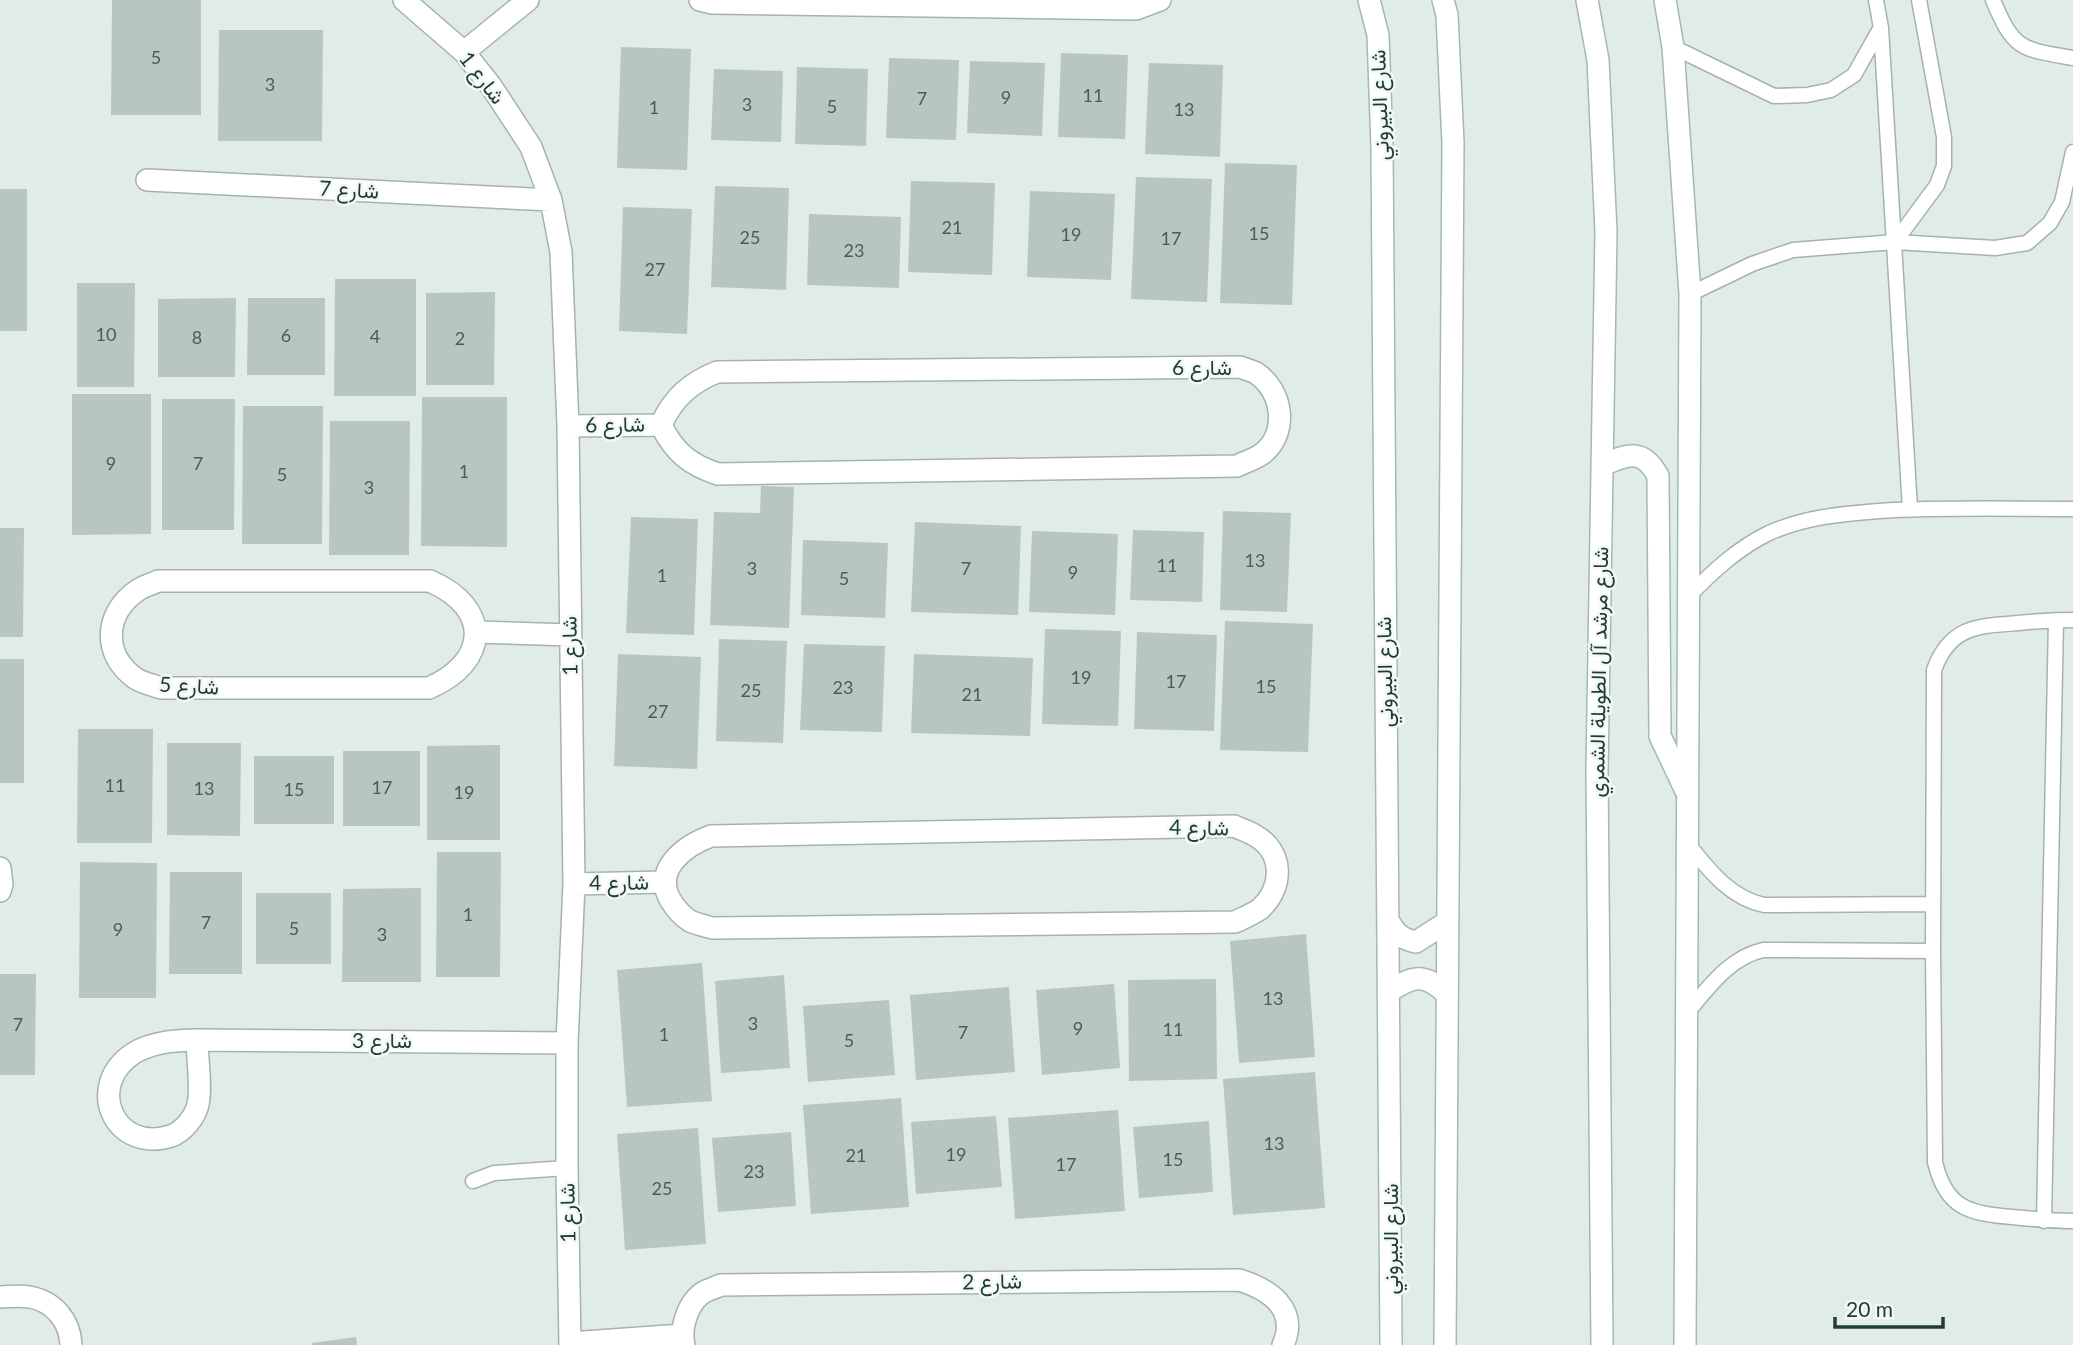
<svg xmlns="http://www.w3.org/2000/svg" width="2073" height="1345" viewBox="0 0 2073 1345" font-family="Lato,Vazirmatn,sans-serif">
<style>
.building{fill:#b7c7bf}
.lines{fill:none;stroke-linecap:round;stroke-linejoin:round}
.lane-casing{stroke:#a4b4ac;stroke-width:17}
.street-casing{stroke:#a4b4ac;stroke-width:24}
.secondary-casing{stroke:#a2bbaf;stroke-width:24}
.lane{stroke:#fff;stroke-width:14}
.street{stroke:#fff;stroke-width:21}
.secondary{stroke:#fff;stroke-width:21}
.labels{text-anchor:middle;stroke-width:5;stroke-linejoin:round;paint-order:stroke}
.number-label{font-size:18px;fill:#466055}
.street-label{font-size:21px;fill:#213d32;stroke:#f2f9f4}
</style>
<rect width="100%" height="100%" fill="#e1ece6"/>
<path class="building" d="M 112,0 L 201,0 L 201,115 L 111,115 Z
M 219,30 L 323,30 L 322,141 L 218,141 Z
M 621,47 L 691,49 L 687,170 L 617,168 Z
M 1061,53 L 1128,55 L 1125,139 L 1058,137 Z
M 889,58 L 959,60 L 956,140 L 886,138 Z
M 970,61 L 1045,63 L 1042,136 L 967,133 Z
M 1149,63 L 1223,65 L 1220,157 L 1145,154 Z
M 797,67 L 868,69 L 866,146 L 795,144 Z
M 714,69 L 783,71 L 781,142 L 711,140 Z
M 1225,163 L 1297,165 L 1292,305 L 1220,303 Z
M 1136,177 L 1212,179 L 1207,302 L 1131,299 Z
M 911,181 L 995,183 L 992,275 L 908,272 Z
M 715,186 L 789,188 L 786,290 L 711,287 Z
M 0,189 L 27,189 L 27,331 L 0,331 Z
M 1030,191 L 1115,194 L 1111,280 L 1027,277 Z
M 623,207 L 692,209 L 687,334 L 619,331 Z
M 809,214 L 901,217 L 899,288 L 807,285 Z
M 335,279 L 416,279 L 416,396 L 334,396 Z
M 77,283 L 135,283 L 134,387 L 77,387 Z
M 495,292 L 494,385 L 426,385 L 426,293 Z
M 236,298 L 235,377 L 158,377 L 158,299 Z
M 248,298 L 325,298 L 325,375 L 247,375 Z
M 72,394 L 151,394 L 151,534 L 72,535 Z
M 422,397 L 507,397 L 507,547 L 421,546 Z
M 162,399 L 235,399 L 234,530 L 162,530 Z
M 243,406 L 323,406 L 322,544 L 242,544 Z
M 330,421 L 410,421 L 409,555 L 329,555 Z
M 761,486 L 794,487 L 789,628 L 710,625 L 714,512 L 760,513 Z
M 1223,511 L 1291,513 L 1287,612 L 1220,610 Z
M 631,517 L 698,519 L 694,635 L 626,633 Z
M 915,522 L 1021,526 L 1018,615 L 911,612 Z
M 0,528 L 24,528 L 23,637 L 0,637 Z
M 1133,530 L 1204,532 L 1202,602 L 1130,600 Z
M 1032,531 L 1118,534 L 1115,615 L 1029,612 Z
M 803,540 L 888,543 L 885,618 L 801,615 Z
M 1225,621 L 1313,624 L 1308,752 L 1220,750 Z
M 1045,629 L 1121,631 L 1118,726 L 1042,724 Z
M 1137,632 L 1217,635 L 1214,731 L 1134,729 Z
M 719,639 L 787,641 L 783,743 L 716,741 Z
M 804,644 L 885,646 L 882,732 L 800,730 Z
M 618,654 L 701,657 L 697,769 L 614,766 Z
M 914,654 L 1033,658 L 1030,736 L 911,733 Z
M 0,659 L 24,659 L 24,783 L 0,783 Z
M 78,729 L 153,729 L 152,843 L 77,843 Z
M 167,743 L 241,743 L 240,836 L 167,835 Z
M 500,745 L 500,840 L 427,840 L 427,746 Z
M 343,751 L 420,751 L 420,826 L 343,826 Z
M 254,756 L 334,756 L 334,824 L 254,824 Z
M 437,852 L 501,852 L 500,977 L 436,977 Z
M 80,862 L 157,863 L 156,998 L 79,998 Z
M 170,872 L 242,872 L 242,974 L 169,974 Z
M 421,888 L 421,982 L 342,982 L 343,889 Z
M 256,893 L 331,893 L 331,964 L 256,964 Z
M 1306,934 L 1315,1057 L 1239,1063 L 1230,941 Z
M 702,963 L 712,1101 L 627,1107 L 617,970 Z
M 0,974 L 36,974 L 35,1075 L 0,1075 Z
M 784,975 L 790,1068 L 721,1073 L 715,981 Z
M 1216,979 L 1217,1079 L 1129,1081 L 1128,980 Z
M 1114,984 L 1120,1068 L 1042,1075 L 1036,990 Z
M 1009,987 L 1015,1072 L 916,1080 L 910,995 Z
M 889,1000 L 895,1075 L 808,1082 L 803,1006 Z
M 1315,1072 L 1325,1208 L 1233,1215 L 1223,1079 Z
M 901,1098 L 909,1207 L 811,1214 L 803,1105 Z
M 1118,1110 L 1125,1211 L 1015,1219 L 1008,1118 Z
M 996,1116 L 1002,1187 L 916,1194 L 911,1122 Z
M 1209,1121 L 1213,1192 L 1139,1198 L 1133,1127 Z
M 698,1128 L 706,1244 L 625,1250 L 617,1134 Z
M 791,1132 L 796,1206 L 718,1212 L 712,1138 Z
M 356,1337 L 357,1345 L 312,1345 L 312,1343 Z"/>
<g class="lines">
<g class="lane-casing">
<path id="lane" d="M 1876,0 L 1881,28 L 1910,509
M 1993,0 C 2014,51 2022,49 2073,58
M 1673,47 L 1774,96 L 1807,95 L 1831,90 L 1854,75 L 1880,29
M 1895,242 L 1937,185 L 1944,166 L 1944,137 L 1919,0
M 1690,294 L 1752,264 L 1793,250 L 1895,242 L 1995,248 L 2027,243 L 2050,223 L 2062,202 L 2073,152
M 1689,596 C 1713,571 1738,548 1769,533 C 1805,517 1841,514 1879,511 C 1944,507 2009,509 2073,509
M 2073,620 C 2055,620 2036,621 2018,623 C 1978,626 1950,626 1934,670 L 1933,951 L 1935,1162 C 1946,1209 1969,1213 2012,1217 C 2032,1219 2052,1221 2073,1221
M 1688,844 C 1709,870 1730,898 1764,905 L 1933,904
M 1687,1013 C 1708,988 1730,957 1763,950 L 1933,951
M 473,1181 L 494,1173 L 567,1168
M 2044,1221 L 2056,620"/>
</g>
<g class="street-casing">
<path id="street" d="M 404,0 L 464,52 L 491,86 L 531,147 L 551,200 L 561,252 L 568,426 L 574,884 L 567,1043 L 567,1168 L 570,1345
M 700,0 L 712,3 L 1136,9 L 1160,0
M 464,52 L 528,0
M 147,180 L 551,200
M 1240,367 C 1245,369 1252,371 1256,373 C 1283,391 1289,433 1262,454 C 1255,459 1245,462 1237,466 L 718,474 C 690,465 674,452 661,425 C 673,398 690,383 717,372 Z
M 568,426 L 661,425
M 158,581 L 430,581 C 492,608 489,662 429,688 L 161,688 C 153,685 142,683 135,678 C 102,654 104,613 138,590 C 144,586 152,584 158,581 Z
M 477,632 L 570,635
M 1234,826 C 1240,829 1248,831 1254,835 C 1284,851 1284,887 1260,909 C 1253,914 1243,918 1235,922 L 712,928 C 705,926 697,924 690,921 C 682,916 676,909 671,901 C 652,870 684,846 711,836 Z
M 0,868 L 2,884 L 0,891
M 574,884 L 664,882
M 197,1040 C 197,1057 202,1089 198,1104 C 196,1116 183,1132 171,1136 C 114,1154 84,1085 134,1053 C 152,1042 176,1040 197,1040 L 567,1043
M 0,1297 C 9,1297 20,1295 29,1297 C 54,1301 70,1321 71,1345
M 570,1343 L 682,1335
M 684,1345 C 680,1329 687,1305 701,1294 C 706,1290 715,1288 721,1285 L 1239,1280 C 1269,1289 1299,1309 1283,1345"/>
</g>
<g class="secondary-casing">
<path id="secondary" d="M 1369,0 L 1378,35 L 1382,147 L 1391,1345
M 1443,0 L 1447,15 L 1453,143 L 1445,1345
M 1587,0 L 1598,60 L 1606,232 L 1597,770 L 1602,1345
M 1665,0 L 1673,47 L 1690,294 L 1685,1345
M 1603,465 C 1628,454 1643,448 1658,476 L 1660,736 L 1686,791
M 1388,920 C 1395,933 1401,939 1416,942 L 1447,922
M 1388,992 C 1413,976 1424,972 1447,994"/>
</g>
<use href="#lane" class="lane"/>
<use href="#street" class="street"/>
<use href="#secondary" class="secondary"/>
</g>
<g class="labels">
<g class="number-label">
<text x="156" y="64">5</text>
<text x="270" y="91">3</text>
<text x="1093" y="102">11</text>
<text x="1006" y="104">9</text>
<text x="922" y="105">7</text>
<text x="747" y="111">3</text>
<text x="832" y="113">5</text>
<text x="654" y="114">1</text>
<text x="1184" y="116">13</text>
<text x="952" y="234">21</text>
<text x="1259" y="240">15</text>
<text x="1071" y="241">19</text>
<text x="750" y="244">25</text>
<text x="1171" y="245">17</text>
<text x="854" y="257">23</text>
<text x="655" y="276">27</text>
<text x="106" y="341">10</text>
<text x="286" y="342">6</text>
<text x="375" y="343">4</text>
<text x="197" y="344">8</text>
<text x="460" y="345">2</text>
<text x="111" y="470">9</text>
<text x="198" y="470">7</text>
<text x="464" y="478">1</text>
<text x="282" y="481">5</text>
<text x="369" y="494">3</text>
<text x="1255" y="567">13</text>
<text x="1167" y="572">11</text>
<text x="752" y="575">3</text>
<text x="966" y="575">7</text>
<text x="1073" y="579">9</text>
<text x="662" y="582">1</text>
<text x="844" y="585">5</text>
<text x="1081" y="684">19</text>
<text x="1176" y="688">17</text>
<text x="1266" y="693">15</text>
<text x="843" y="694">23</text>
<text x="751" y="697">25</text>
<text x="972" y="701">21</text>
<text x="658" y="718">27</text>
<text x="115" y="792">11</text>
<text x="382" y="794">17</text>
<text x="204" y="795">13</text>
<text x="294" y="796">15</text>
<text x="464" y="799">19</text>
<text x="468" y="921">1</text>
<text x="206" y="929">7</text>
<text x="294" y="935">5</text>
<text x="118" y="936">9</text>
<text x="382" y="941">3</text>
<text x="1273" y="1005">13</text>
<text x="753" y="1030">3</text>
<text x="18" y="1031">7</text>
<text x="1078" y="1035">9</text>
<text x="1173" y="1036">11</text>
<text x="963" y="1039">7</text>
<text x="664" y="1041">1</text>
<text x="849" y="1047">5</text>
<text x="1274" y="1150">13</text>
<text x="956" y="1161">19</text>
<text x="856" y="1162">21</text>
<text x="1173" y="1166">15</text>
<text x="1066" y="1171">17</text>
<text x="754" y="1178">23</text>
<text x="662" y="1195">25</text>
</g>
<g class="street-label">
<text transform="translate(482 78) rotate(52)" y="7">شارع 1</text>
<text transform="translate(1380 105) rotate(-92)" y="7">شارع البيروني</text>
<text transform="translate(349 190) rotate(3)" y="7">شارع 7</text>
<text x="1202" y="375">شارع 6</text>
<text transform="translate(615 425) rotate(-1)" y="7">شارع 6</text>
<text transform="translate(570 646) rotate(-91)" y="7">شارع 1</text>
<text transform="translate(1385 672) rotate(-91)" y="7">شارع البيروني</text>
<text transform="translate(1599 672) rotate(-89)" y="7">شارع مرشد آل الطويلة الشمري</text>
<text transform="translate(189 686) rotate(3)" y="7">شارع 5</text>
<text transform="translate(1199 828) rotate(1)" y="7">شارع 4</text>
<text transform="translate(619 883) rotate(-1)" y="7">شارع 4</text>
<text x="382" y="1048">شارع 3</text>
<text transform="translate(568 1213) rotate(-91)" y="7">شارع 1</text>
<text transform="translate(1391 1239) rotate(-90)" y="7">شارع البيروني</text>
<text transform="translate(992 1282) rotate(-1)" y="7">شارع 2</text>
</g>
</g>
<path d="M1835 1317v10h108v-10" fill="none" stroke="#213d32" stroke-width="3.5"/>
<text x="1846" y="1317" font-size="21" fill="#213d32" stroke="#f2f9f4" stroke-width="5" paint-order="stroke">20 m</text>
</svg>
